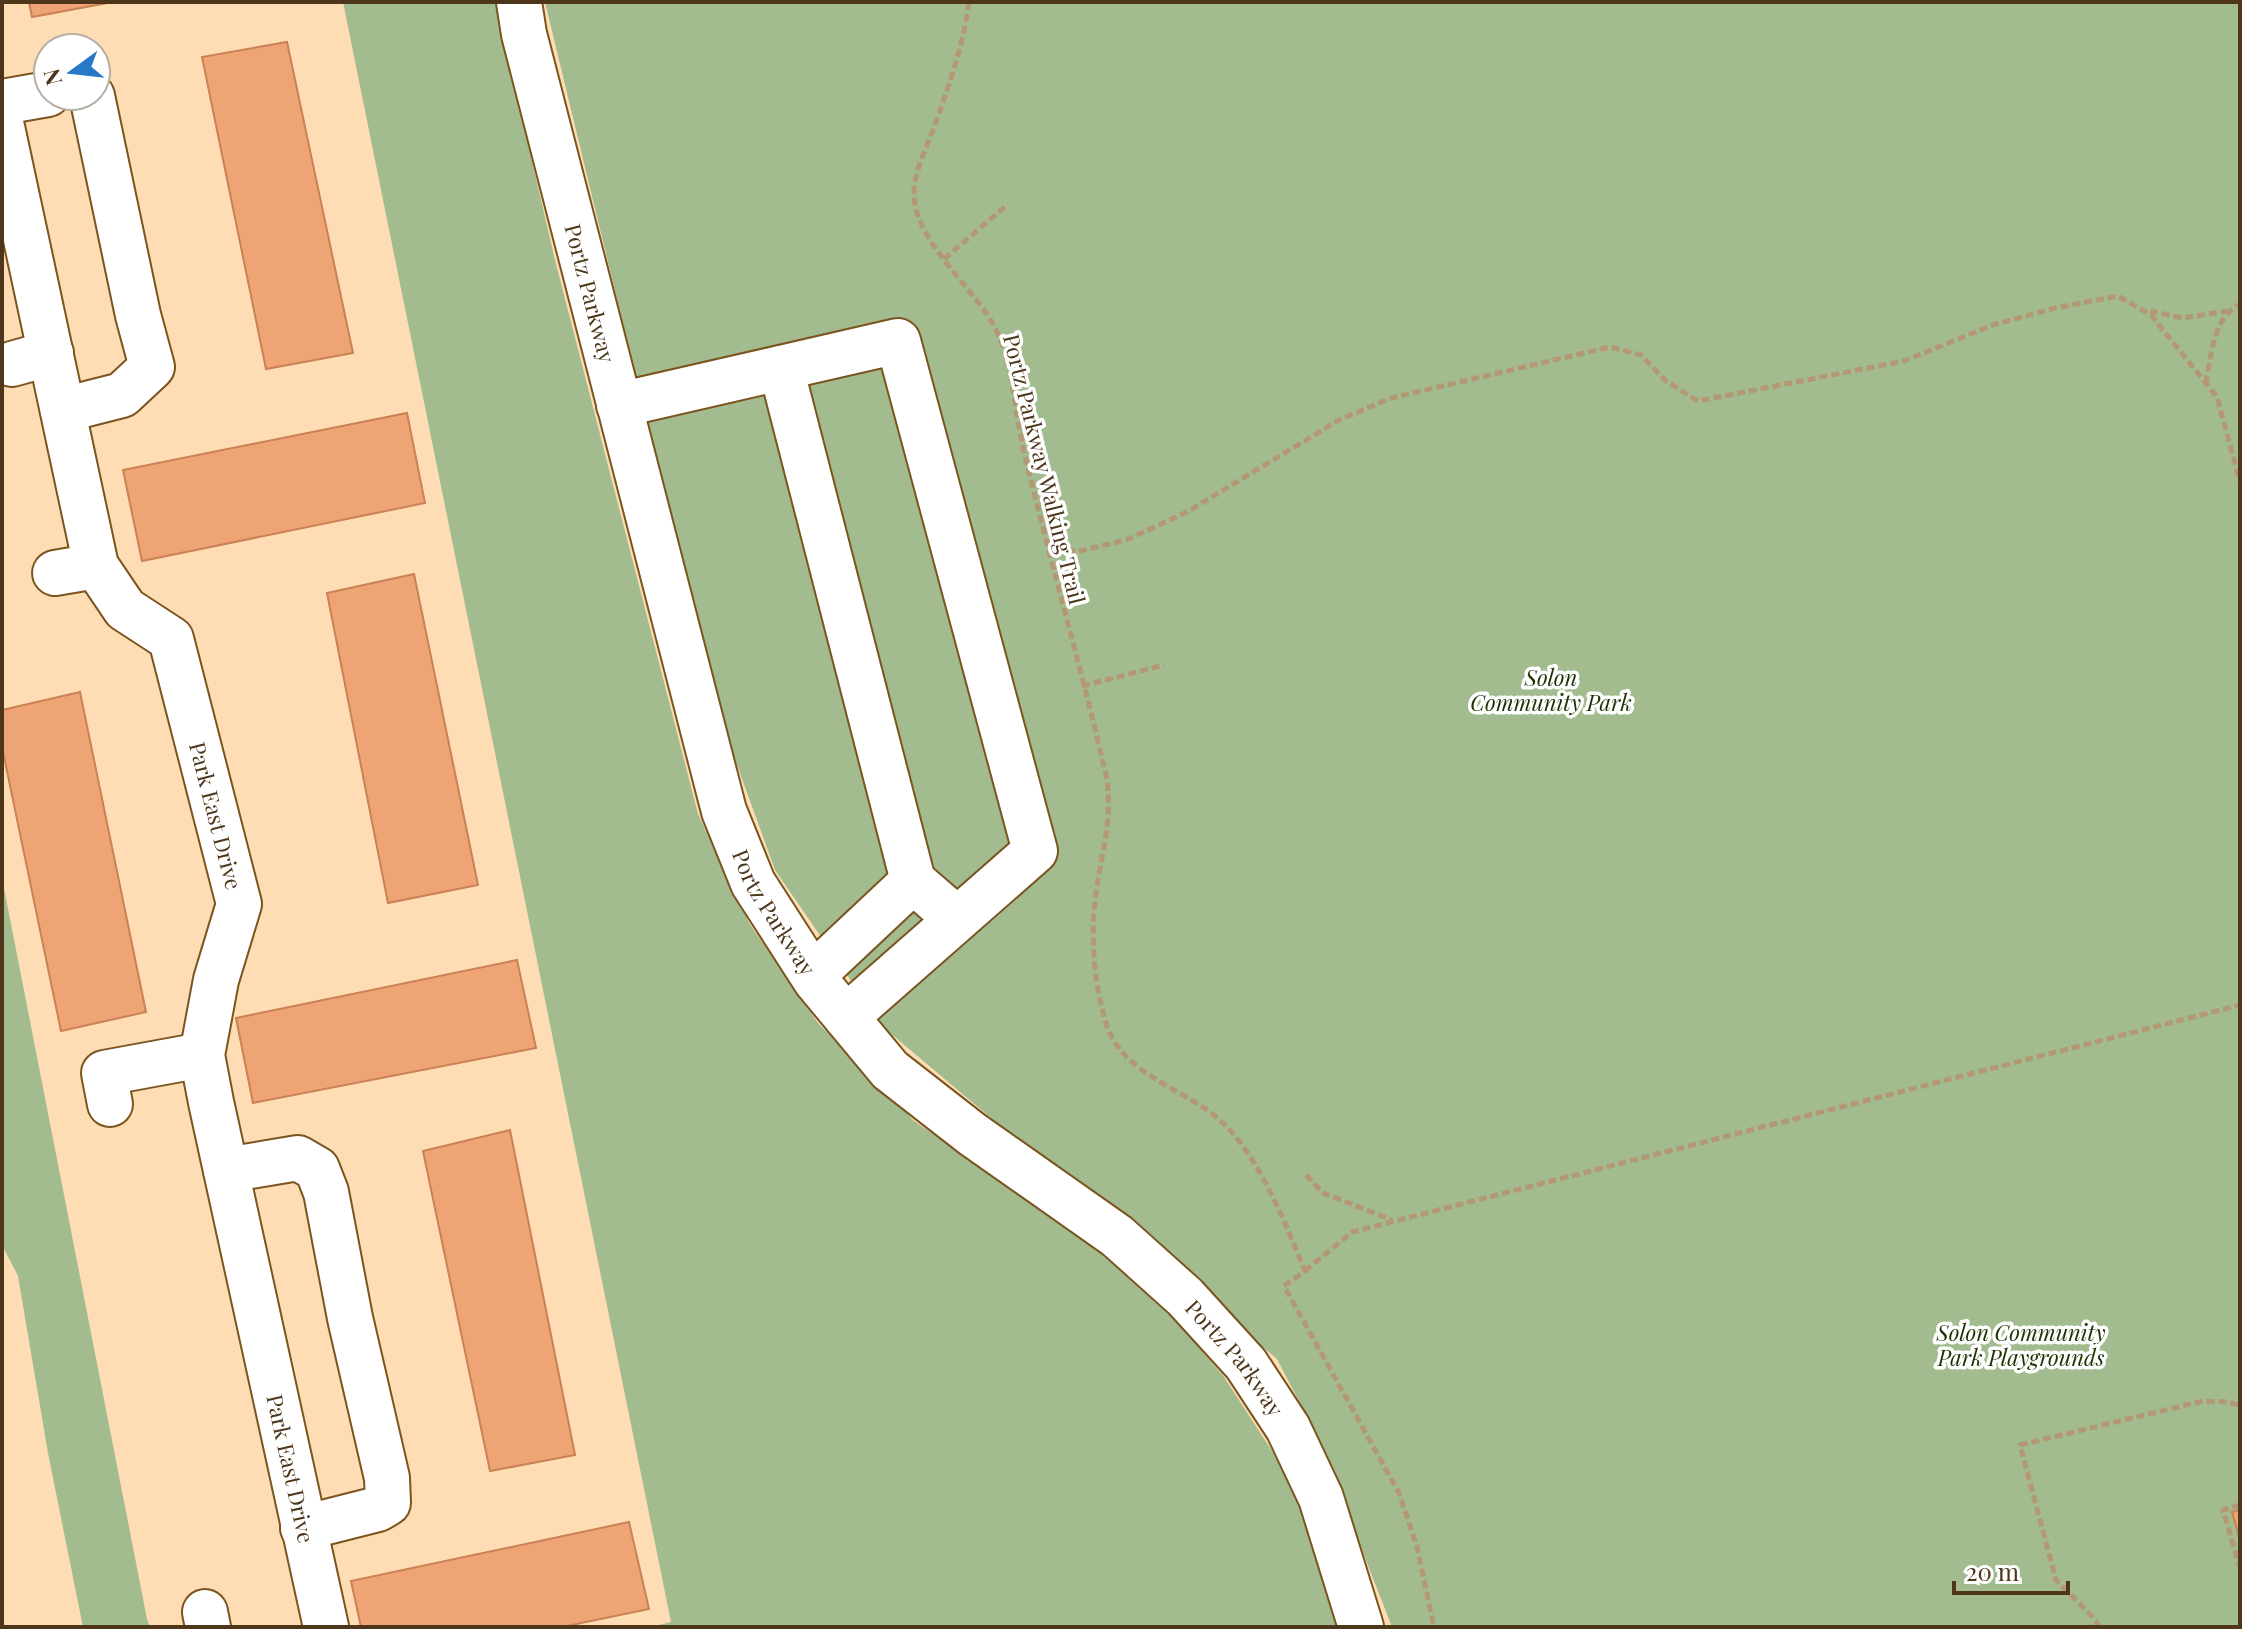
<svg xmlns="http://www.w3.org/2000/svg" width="2242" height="1629" font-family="'Playfair Display',serif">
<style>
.green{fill:#a2bb8f}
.building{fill:#efa476;stroke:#ca8155;stroke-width:2}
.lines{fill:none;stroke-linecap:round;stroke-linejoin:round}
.minor-casing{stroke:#7b541e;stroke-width:48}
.path{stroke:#b49773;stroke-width:5;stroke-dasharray:8 4;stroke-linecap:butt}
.minor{stroke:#fff;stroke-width:44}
.labels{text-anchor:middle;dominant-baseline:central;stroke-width:7;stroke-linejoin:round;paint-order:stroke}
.street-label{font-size:22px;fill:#4d3619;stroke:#fff}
.park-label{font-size:22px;font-style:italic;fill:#1c3300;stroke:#fff}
</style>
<rect width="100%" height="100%" fill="#fedcb4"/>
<path class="green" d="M343 2H495L555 260 698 814 749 923 818 1023 914 1121 1083 1235 1167 1310 1224 1377 1274 1454 1303 1511 1339 1627H651L671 1622Z
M545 2H2240V1627H1392L1319 1440 1277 1359 883 1027 775 870 715 704Z
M2 878 147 1619 150 1627H83L48 1453 18 1276 2 1245Z"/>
<path class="building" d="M29 2H113L32 17Z
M287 42 353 353 266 369 202 57Z
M407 413 425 503 142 561 123 470Z
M414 574 478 885 388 903 327 593Z
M80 692 146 1012 61 1031 2 747V710Z
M517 960 536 1048 253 1103 236 1018Z
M510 1130 575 1455 490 1471 423 1151Z
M2240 1510V1540L2232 1512Z
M629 1522 649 1609 562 1627H361L351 1581Z"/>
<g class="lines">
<defs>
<g id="minor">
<path id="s1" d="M519 2 524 34 724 811 753 883 816 981 890 1070 972 1134 1117 1236 1185 1297 1246 1364 1288 1428 1321 1498 1361 1627"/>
<path d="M2 102 48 94"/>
<path id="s2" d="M2 127 96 566 125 609 171 639 239 904 216 980 202 1055 211 1102 326 1627"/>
<path d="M12 364 51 353"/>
<path d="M781 368 913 881 957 919"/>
<path d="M619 405 898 341 1035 851 846 1017"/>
<path d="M63 410 122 395 152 367 138 315 92 96"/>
<path d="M55 573 96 566"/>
<path d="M813 975 913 881"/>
<path d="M110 1104 104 1073 202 1055"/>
<path d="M226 1170 298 1158 317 1169 326 1192 350 1318 387 1478 388 1503 378 1509 303 1528"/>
<path d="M205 1612 208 1627"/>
</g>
</defs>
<use href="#minor" class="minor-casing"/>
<path class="path" d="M969 2C963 45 950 84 935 124 928 146 914 170 914 193 913 239 974 288 994 326 1015 366 1014 414 1025 456 1051 564 1082 671 1107 779 1112 826 1102 849 1096 893 1090 935 1094 986 1107 1026 1124 1076 1187 1089 1222 1122 1260 1158 1285 1223 1305 1271L1284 1286 1399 1493 1417 1547 1434 1627
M944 259 1008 204
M2150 311 2182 318 2227 311
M2206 383C2211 355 2213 318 2240 304
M1045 541 1076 552 1126 540 1187 512 1339 420 1391 398 1610 347 1641 355 1666 381 1698 401 1904 361 1993 325 2055 308 2118 296 2151 315 2217 397 2240 482
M1082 686 1164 665
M1306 1175 1323 1193 1392 1220
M1305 1271 1352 1232 2240 1005
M2240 1505 2223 1510 2240 1568
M2100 1627 2090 1614 2056 1580 2020 1445 2203 1401 2229 1402 2240 1406"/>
<use href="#minor" class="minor"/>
</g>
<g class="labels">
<g class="street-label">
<text stroke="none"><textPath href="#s1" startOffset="300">Portz Parkway</textPath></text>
<text transform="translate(1045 469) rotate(76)">Portz Parkway Walking Trail</text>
<text stroke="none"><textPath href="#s2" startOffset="738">Park East Drive</textPath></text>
<text stroke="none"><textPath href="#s1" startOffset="948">Portz Parkway</textPath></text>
<text stroke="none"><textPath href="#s1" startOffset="1596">Portz Parkway</textPath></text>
<text stroke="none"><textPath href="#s2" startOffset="1408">Park East Drive</textPath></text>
</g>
<g class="park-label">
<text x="1551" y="677">Solon<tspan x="1551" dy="25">Community Park</tspan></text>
<text x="2021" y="1332">Solon Community<tspan x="2021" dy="25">Park Playgrounds</tspan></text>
</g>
</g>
<rect width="2242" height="1629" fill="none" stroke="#4d3619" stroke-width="8"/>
<g transform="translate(72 72) rotate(255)"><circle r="38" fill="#ffffff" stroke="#b8afa3" stroke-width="2"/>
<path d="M0-6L14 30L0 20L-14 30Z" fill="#2778c7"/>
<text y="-12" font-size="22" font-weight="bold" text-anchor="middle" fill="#4d3619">N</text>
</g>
<path d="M1954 1581v12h114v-12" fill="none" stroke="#4d3619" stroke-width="4"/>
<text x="1966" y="1581" font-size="24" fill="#4d3619" stroke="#ffffff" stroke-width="6" paint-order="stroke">20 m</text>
</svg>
